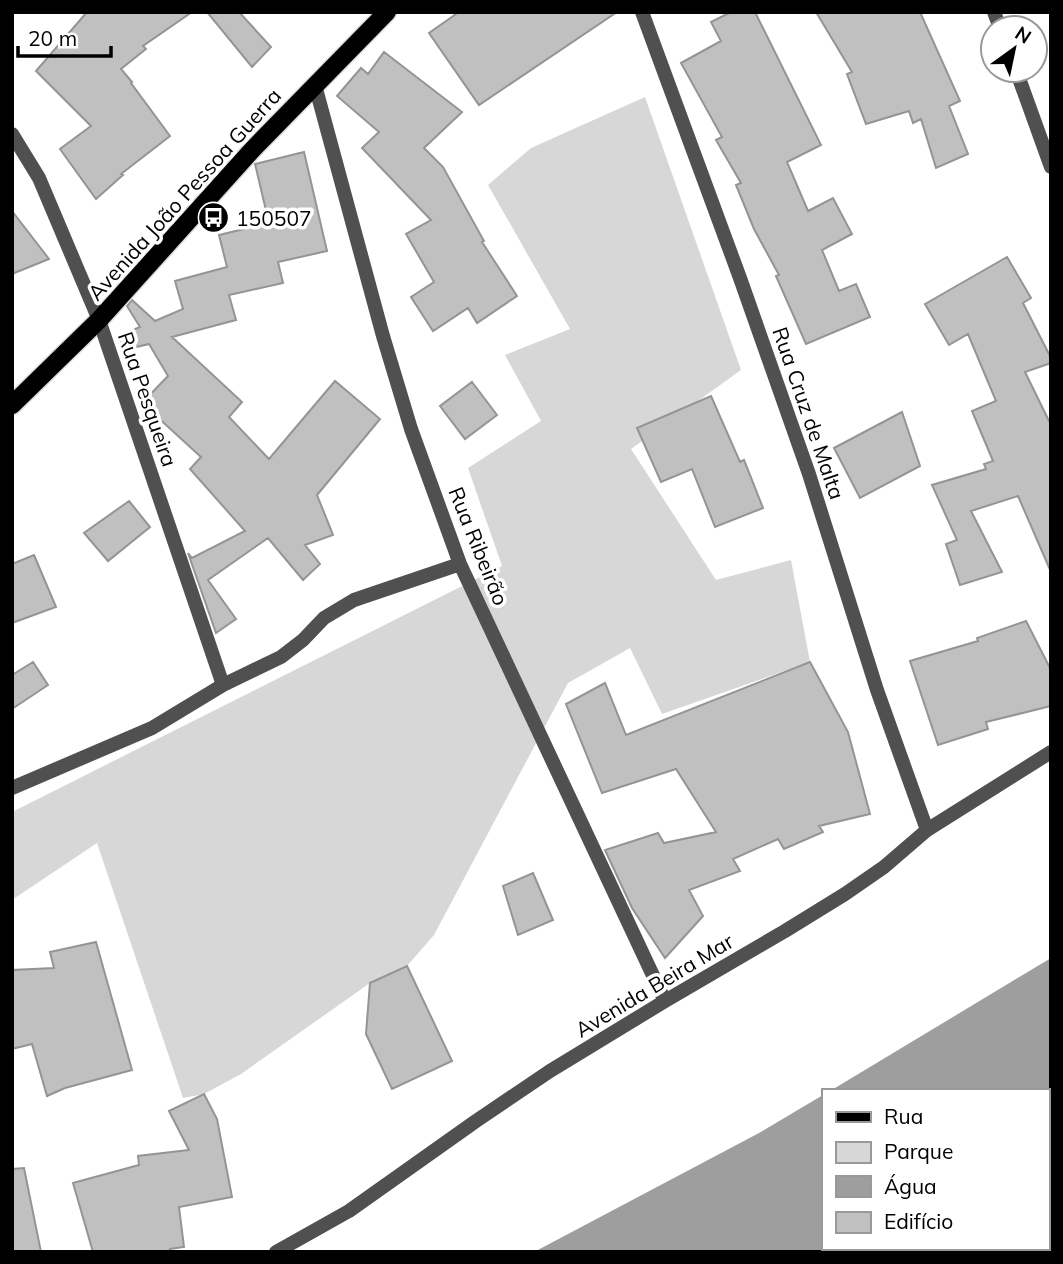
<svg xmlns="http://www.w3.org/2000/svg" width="1063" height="1264" font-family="Mulish,sans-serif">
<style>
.green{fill:#d7d7d7}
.water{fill:#9e9e9e}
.building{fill:#c0c0c0;stroke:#949494;stroke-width:2}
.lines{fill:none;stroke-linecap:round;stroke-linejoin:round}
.primary-casing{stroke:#dbdbdb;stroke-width:21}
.minor{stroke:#505050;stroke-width:14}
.primary{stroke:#000;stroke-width:18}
.labels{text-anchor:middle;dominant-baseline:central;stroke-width:7;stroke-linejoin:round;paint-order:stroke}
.street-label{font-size:21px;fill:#000;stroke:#fff}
.poi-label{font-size:21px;fill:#000;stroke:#fff;text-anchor:start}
</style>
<rect width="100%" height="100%" fill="#fff"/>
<path class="green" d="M645 97 741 370 631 449 716 580 791 560 810 662 662 714 630 648 568 683 434 935 407 966 370 983 241 1074 204 1094 183 1098 97 843 12 900V812L502 566 468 468 541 421 505 355 570 329 488 185 531 148Z"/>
<path class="water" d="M1051 958V1252H534L759 1133 823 1095V1248H1047V1091H830Z"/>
<path class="building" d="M87 12H192L143 46 146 49 121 69 132 82 131 83 170 136 121 174 123 175 96 199 60 149 91 126 36 71Z
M207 12H239L271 47 252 67Z
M459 12H617L479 105 429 33Z
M731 12H755L821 145 787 162 808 211 833 198 852 234 822 250 839 291 856 284 870 317 806 344 776 276 779 275 754 229 736 185 741 183 716 140 722 137 681 63 721 41 711 22Z
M816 12H920L960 101 949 106 968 154 936 168 921 119 913 123 909 111 866 124 847 74 852 72Z
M384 52 462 112 424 148 443 167 484 241 482 242 517 296 477 323 468 308 433 331 411 297 434 282 406 234 431 220 362 148 379 132 337 96 361 68 368 74Z
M304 152 327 251 278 262 283 283 229 295 236 320 172 337 242 402 229 417 269 459 335 381 380 419 317 495 333 535 305 545 320 564 303 580 268 538 208 580 236 619 216 633 188 553 192 558 245 531 190 469 201 457 142 403 168 376 149 344 124 350 119 336 140 327 127 306 132 300 155 321 183 309 175 281 227 267 219 235 269 223 255 164Z
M12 211 49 259 12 274Z
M1007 257 1031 298 1023 303 1051 358V363L1025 372 1051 425V572L1018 496 971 511 1002 572 960 585 946 544 957 540 932 485 986 469 984 464 993 461 972 411 996 401 968 334 949 345 925 304Z
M472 382 497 415 465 439 440 406Z
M711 396 740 462 744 460 763 508 715 527 692 469 661 482 637 428Z
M902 412 920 466 860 498 834 448Z
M129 501 150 527 108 561 84 533Z
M34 555 56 607 12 623V564Z
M1026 621 1051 670V706L986 722 988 729 938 745 910 661 978 641 977 638Z
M33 662 48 685 12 709V675Z
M810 662 848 732 870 814 819 826 823 832 784 849 778 839 733 859 740 871 689 890 703 916 665 958 632 908 605 850 658 833 664 843 716 832 676 769 602 793 566 704 605 683 626 735Z
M533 873 553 920 518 935 503 886Z
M96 942 132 1070 65 1088 47 1096 32 1044 12 1049V970L54 968 50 952Z
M407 966 452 1061 392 1089 366 1034 370 983Z
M204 1094 217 1119 232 1197 179 1207 184 1247 170 1249 169 1252H93L73 1183 139 1165 138 1156 189 1150 169 1111Z
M24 1168 41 1252H12V1169Z"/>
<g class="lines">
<defs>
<path id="primary" d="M12 405 99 320 253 149 387 12"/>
</defs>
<use href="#primary" class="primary-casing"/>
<path class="minor" d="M642 12 740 278 809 474 877 690 927 830
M994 12 1000 28
M1016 70 1051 167
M315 85 383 336 411 429 460 564 665 1001
M12 134 39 178 99 320 223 685
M12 788 152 728 223 685 281 657 303 640 324 618 354 600 460 564
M276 1252 349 1211 476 1121 550 1071 665 1001 785 931 845 894 884 867 927 830 1051 752"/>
<use href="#primary" class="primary"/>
</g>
<defs>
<symbol id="bus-disc" viewBox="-11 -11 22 22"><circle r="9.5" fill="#000" stroke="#fff"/><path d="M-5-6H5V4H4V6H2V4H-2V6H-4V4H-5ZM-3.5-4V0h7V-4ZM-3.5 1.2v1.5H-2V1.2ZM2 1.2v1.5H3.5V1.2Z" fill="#fff"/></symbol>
</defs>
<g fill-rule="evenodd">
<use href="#bus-disc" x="196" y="200" width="35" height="35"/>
</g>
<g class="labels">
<g class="street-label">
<text transform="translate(184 194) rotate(-48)">Avenida João Pessoa Guerra</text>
<text transform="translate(148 399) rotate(71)">Rua Pesqueira</text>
<text transform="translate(809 413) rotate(71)">Rua Cruz de Malta</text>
<text transform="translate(479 546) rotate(68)">Rua Ribeirão</text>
<text transform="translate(654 985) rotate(-31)">Avenida Beira Mar</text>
</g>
<g class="poi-label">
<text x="236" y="218">150507</text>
</g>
</g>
<rect width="1063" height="1264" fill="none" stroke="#000000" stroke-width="28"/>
<rect x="822" y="1089" width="228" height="161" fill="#ffffff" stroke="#999999" stroke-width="2"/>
<rect x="836" y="1112" width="35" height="10" fill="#000000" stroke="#999999" stroke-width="2"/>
<text x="884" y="1124" font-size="21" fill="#000000">Rua</text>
<rect x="836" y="1142" width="35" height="21" fill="#d7d7d7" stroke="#999999" stroke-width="2"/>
<text x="884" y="1159" font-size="21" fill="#000000">Parque</text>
<rect x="836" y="1176" width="35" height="21" fill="#9e9e9e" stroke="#999999" stroke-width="2"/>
<text x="884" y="1194" font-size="21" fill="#000000">Água</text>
<rect x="836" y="1212" width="35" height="21" fill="#c0c0c0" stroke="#999999" stroke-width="2"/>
<text x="884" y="1229" font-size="21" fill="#000000">Edifício</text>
<g transform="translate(1014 49) rotate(33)"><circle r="33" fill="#ffffff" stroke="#999999" stroke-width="2"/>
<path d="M0-5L12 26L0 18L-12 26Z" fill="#000000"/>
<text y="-10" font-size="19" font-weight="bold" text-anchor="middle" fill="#000000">N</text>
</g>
<path d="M18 46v10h93v-10" fill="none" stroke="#000000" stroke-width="3.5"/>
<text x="28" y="46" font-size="21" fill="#000000" stroke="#ffffff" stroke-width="5" paint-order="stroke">20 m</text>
</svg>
